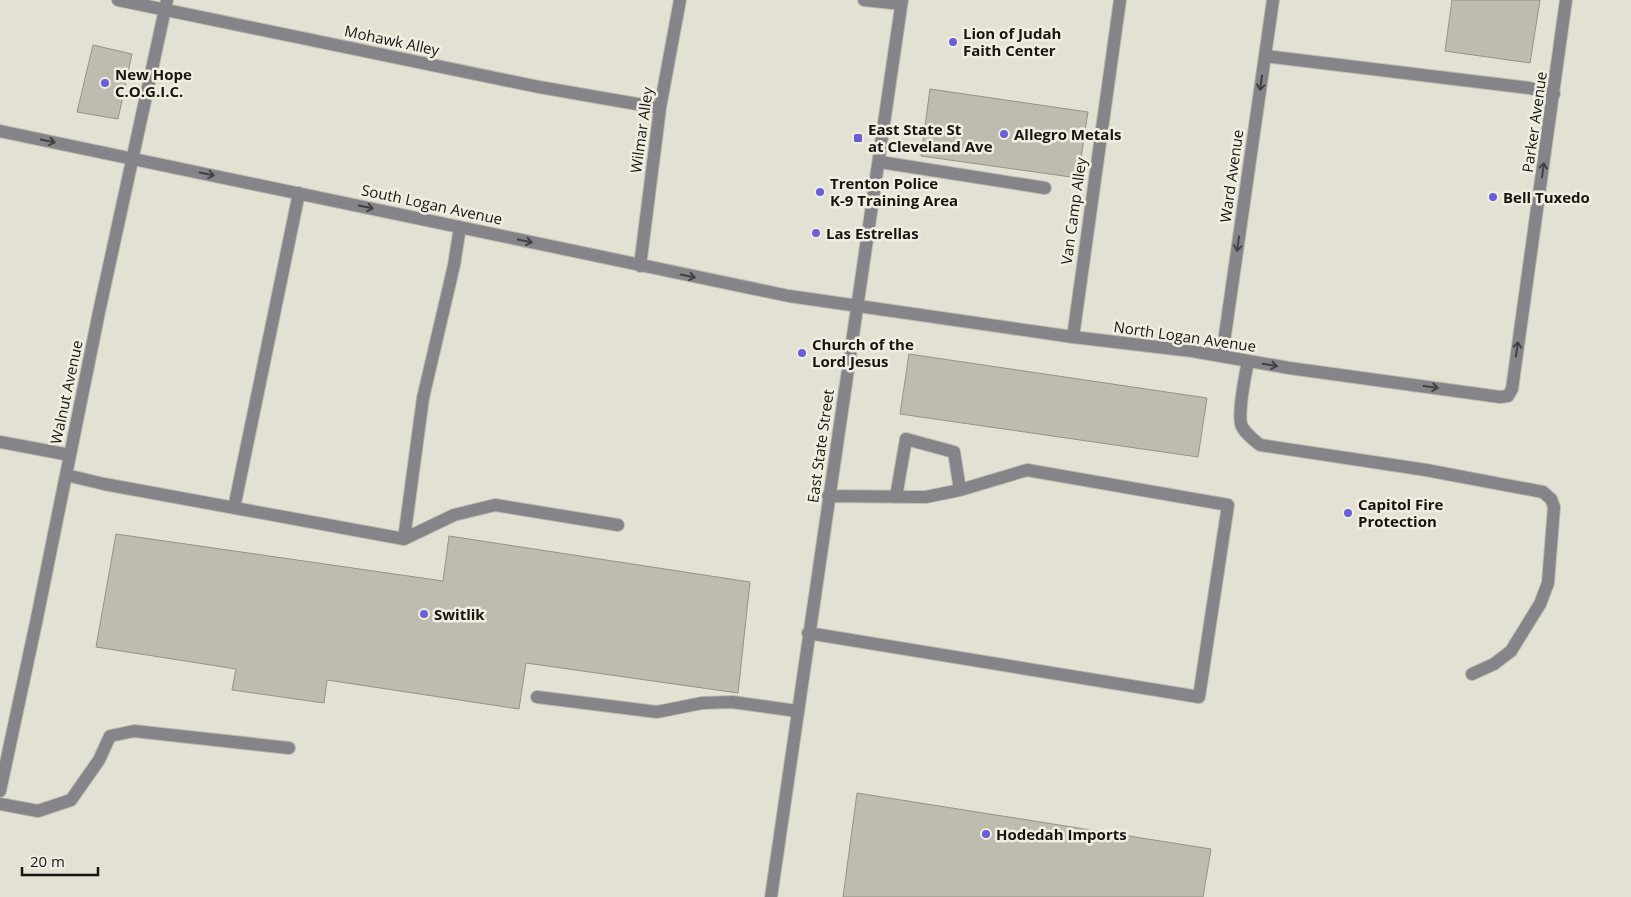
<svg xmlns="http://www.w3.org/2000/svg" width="1631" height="897" font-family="'Open Sans',sans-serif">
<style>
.building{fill:#bebbaf;stroke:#959387}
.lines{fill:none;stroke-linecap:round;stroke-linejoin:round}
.minor-casing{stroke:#bebcb1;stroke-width:14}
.minor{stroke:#848489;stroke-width:12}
.oneway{stroke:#424141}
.poi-dot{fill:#685ed8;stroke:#f1eee1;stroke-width:2}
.labels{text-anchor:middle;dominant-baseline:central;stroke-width:5;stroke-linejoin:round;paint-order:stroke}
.poi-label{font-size:15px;font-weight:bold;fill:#161511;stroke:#f1eee1;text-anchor:start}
.street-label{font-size:15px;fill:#161511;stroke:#f1eee1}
</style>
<rect width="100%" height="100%" fill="#e3e1d4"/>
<path class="building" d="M1452 0H1540L1530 63 1445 51Z
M93 45 132 54 118 119 77 112Z
M930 89 1088 112 1078 178 921 156Z
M909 354 1207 398 1198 457 900 414Z
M116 534 443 581 449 536 750 582 738 693 526 663 519 709 327 680 324 703 232 690 236 669 96 647Z
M857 793 1211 849 1203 897H843Z"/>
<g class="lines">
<defs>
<path id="minor" d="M118 0 539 87 660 108
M864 0 901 4
M1265 56 1529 88 1554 94
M0 131 789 296 1073 337 1192 351 1289 368 1500 397 1508 396 1512 389 1566 0
M880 162 1045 188
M640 266 660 108 680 0
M1073 337 1120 0
M1222 356 1273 0
M1248 361C1245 377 1238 409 1241 424 1244 433 1254 440 1260 445L1426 470 1543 492 1551 499 1554 507 1548 583 1540 604 1511 651 1494 664 1472 674
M0 442 70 455
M66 475 104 484 404 539 423 398 454 265 460 227
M896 497 906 439 954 452 960 490
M234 508 299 193
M404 539 454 515 495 505 618 525
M808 633 1199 697 1228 505 1027 470 960 490 926 497 828 496
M537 697 657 712 702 703 732 702 797 711
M0 791 37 618 99 312 167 0
M0 804 38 811 71 800 99 760 110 736 134 731 289 748
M771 897C812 598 861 299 902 0"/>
</defs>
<use href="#minor" class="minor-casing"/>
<use href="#minor" class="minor"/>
</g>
<defs><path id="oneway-shaft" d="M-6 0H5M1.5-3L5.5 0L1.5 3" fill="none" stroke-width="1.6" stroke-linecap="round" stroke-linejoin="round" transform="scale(1.25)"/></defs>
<g class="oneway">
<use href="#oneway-shaft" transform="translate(1261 83) rotate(98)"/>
<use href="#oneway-shaft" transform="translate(48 141) rotate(12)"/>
<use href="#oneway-shaft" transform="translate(1543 170) rotate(-82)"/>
<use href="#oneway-shaft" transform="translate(207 174) rotate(11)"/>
<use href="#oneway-shaft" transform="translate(366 207) rotate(12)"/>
<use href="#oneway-shaft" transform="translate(525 241) rotate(12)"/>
<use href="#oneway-shaft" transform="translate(1238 244) rotate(98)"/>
<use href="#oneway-shaft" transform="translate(688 276) rotate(12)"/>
<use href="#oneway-shaft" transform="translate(1517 349) rotate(-82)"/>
<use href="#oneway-shaft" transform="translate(1270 365) rotate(10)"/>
<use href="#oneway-shaft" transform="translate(1431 387) rotate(8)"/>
</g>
<g class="poi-dot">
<circle cx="953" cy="42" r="5"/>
<circle cx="105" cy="83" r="5"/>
<circle cx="1004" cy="134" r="5"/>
<rect x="853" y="133" width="10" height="10" rx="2.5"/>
<circle cx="820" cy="192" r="5"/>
<circle cx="1493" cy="197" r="5"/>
<circle cx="816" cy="233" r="5"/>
<circle cx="802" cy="353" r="5"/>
<circle cx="1348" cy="513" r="5"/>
<circle cx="424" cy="614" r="5"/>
<circle cx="986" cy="834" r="5"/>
</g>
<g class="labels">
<g class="poi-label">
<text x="963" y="33">Lion of Judah<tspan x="963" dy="17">Faith Center</tspan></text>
<text x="115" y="74">New Hope<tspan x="115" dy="17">C.O.G.I.C.</tspan></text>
<text x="868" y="129">East State St<tspan x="868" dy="17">at Cleveland Ave</tspan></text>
<text x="1014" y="134">Allegro Metals</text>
<text x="830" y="183">Trenton Police<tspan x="830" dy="17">K-9 Training Area</tspan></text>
<text x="1503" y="197">Bell Tuxedo</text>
<text x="826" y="233">Las Estrellas</text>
<text x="812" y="344">Church of the<tspan x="812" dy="17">Lord Jesus</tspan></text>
<text x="1358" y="504">Capitol Fire<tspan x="1358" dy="17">Protection</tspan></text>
<text x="434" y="614">Switlik</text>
<text x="996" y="834">Hodedah Imports</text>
</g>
<g class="street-label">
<text transform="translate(392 40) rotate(12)">Mohawk Alley</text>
<text transform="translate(1534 122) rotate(-82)">Parker Avenue</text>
<text transform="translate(641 130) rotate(-82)">Wilmar Alley</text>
<text transform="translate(1231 176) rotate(-82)">Ward Avenue</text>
<text transform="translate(432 204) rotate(12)">South Logan Avenue</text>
<text transform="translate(1073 211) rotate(-82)">Van Camp Alley</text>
<text transform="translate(1185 336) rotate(8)">North Logan Avenue</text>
<text transform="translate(66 392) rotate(-78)">Walnut Avenue</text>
<text transform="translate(820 446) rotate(-82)">East State Street</text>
</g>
</g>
<path d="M22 867v8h76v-8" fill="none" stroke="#161511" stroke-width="2.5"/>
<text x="30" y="867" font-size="15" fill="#161511" stroke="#f1eee1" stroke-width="4" paint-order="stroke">20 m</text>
</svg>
